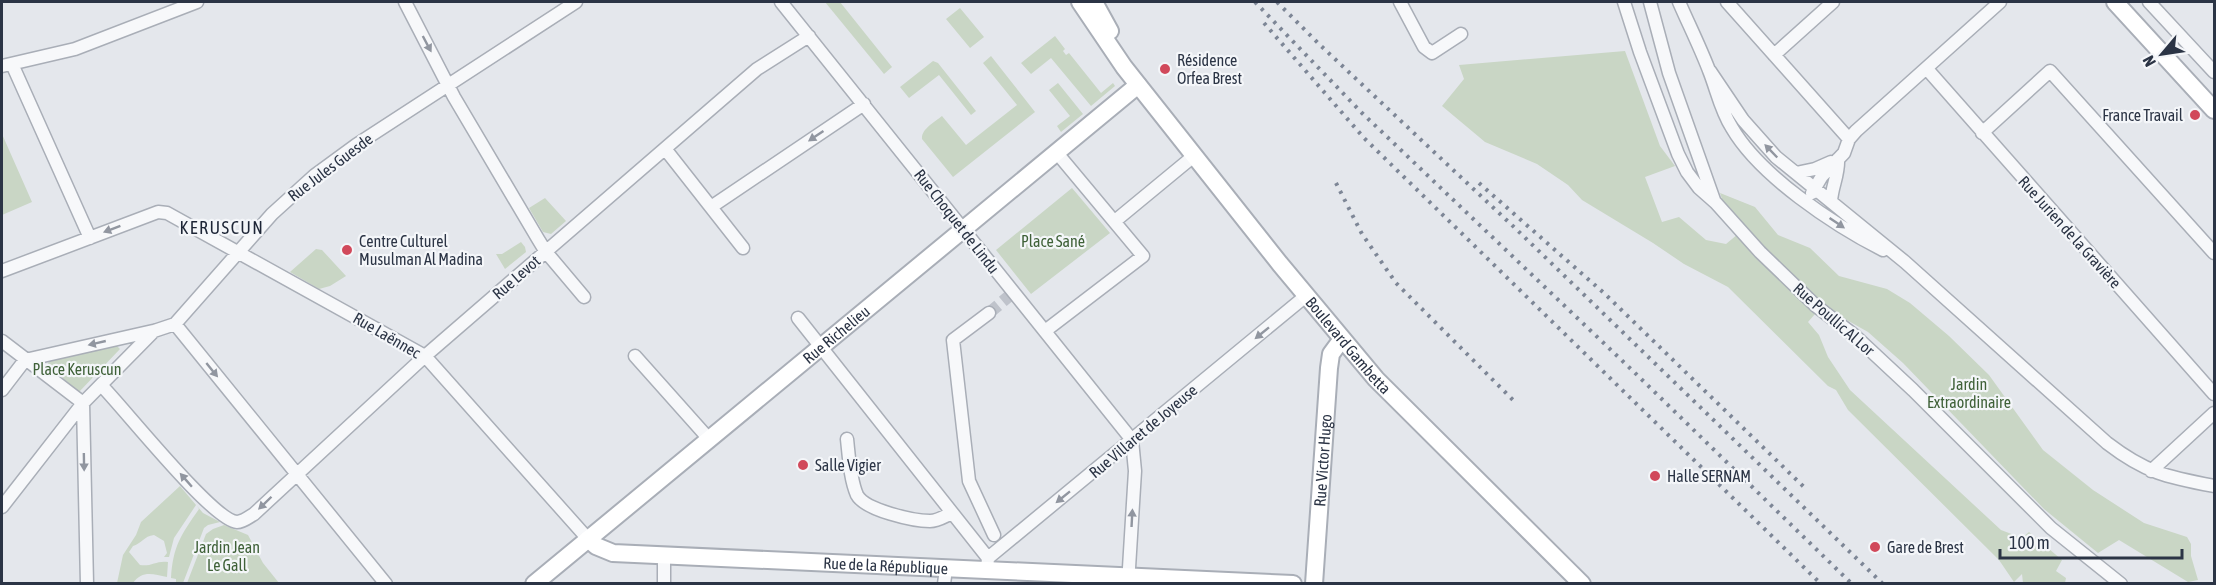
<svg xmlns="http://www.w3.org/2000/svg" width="2216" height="585" font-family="'Asap Condensed',sans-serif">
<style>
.green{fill:#c9d6c5}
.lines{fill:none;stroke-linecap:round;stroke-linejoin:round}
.street-tunnel{stroke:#bfc3cb;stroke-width:12;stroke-dasharray:12 6;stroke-linecap:butt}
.street-casing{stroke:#a9aeb7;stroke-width:15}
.secondary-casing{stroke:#a9aeb7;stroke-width:20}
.street{stroke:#f7f8fa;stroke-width:12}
.secondary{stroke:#fff;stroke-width:16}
.rail{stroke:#7d8696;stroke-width:4;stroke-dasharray:3 6;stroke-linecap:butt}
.oneway{fill:#9196a0}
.poi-dot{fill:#d1495b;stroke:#f4f6f9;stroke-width:2}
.labels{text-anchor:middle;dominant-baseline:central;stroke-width:4.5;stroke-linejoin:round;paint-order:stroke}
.poi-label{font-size:16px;fill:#2b3445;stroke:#f4f6f9;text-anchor:start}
.street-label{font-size:16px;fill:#2b3445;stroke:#f4f6f9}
.park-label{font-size:16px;fill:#3f6138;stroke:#f4f6f9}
.neighbourhood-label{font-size:18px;letter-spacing:1.5px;fill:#1d2536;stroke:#f4f6f9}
</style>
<rect width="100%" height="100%" fill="#e4e7ec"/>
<path class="green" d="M825 2H840L892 67 884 74Z
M960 8 984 37 970 48 946 19Z
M1055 36 1065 49 1063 51 1066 55 1069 53 1101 93 1113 83 1115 86 1091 106 1051 58 1031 74 1021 63Z
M1625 51 1660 146 1675 166 1645 177 1662 222 1679 217 1706 240 1726 244 1744 229 1725 208 1720 193 1755 207 1778 235 1810 248 1839 276 1887 289 1910 303 1949 336 1989 375 2043 450 2093 490 2144 523 2187 537 2191 544V556L2198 580 2188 582 2119 540 2098 553 2044 509 1903 363 1868 332 1822 306 1808 322 1819 335 1828 357 1850 390 2001 530 2022 538 2029 532 2062 560 2056 571 2066 578 2065 583H2023L2022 574 2014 582 1999 560 1848 410 1836 390 1828 386 1728 287 1684 264 1653 243 1582 200 1568 185 1537 164 1485 142 1442 106 1464 79 1459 65Z
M991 56 1035 112 953 177 922 139C921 129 935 122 942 116L966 145 1017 105 983 63Z
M933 61 938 63 976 111 971 115 939 75 909 98 900 87Z
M1058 83 1083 114 1061 132 1057 126 1070 116 1049 90Z
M2 134 32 202 2 215Z
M1072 188 1110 233 1031 294 996 250Z
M545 198 566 221 551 234 543 232 529 208Z
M521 242 525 247 526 252 505 269 496 254H502Z
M316 249 322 250 346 276 330 286 319 289 290 272Z
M115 344 120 349 79 392 47 365 51 358Z
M180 486 196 505 174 538 169 557H164L167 553 164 541 154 535C144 536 141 544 133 546L129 552 140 565C151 567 157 560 168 562L167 577C153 574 142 570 133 583H117L123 555 136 535 141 522Z
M197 506 203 513 220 522 208 525 204 528 183 583H176V579L171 578C173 546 181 535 199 509Z
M224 525 248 535 263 563 279 583H187L206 534 213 529Z"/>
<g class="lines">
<path class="street-tunnel" d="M989 313 1014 292"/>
<defs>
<path id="street" d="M405 2 454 97 538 239 546 252 584 297
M781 2 1132 440 1135 471 1128 584
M1400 2 1424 47 1432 53 1461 34
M1624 2 1640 52 1678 154 1687 172 1699 188 1716 203 1760 252 1816 306 1854 335 1913 390 2051 528 2121 584
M1650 2 1669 73 1714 200
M1679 2C1689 25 1701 49 1710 73 1717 91 1721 111 1732 128 1760 176 1834 225 1883 250
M1727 2 1849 139
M2149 2 2214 72
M1774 55 1833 2
M12 64 90 238
M2 66 75 49 197 2
M1927 69 2214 394
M1710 71 1743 120 1776 157 1905 262 2107 443C2146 473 2167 477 2214 486
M1982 133 2050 71 2214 253
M666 150 743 248
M1796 173 1815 169 1831 162
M1812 193 1822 176 1844 153 1849 139 1856 131 2000 2
M1831 201C1832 186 1839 174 1838 159
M711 207 864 104
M1115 221 1195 155
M2 271 158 212 167 213 425 356 588 539
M989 313 953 340 969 481 994 535
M798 318 988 558
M175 324 386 584
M1045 331 1143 256 1057 153
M2 341 83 403
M635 356 709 439
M101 385C123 407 213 521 237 522 243 522 249 517 254 514L425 356 757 69 809 36
M2 390 25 360 153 331
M83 403 87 584
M847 439C849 457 850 479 857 495 865 510 913 521 930 521 938 521 945 516 952 513
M2151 471 2214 413
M2 507 83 403 154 331 175 324 272 214 315 175 356 145 576 2
M987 570 988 558 1307 295
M664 584V555
M944 584 946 569"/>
<g id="secondary">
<path id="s1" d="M1080 2 1124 67 1280 264 1376 379 1582 584"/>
<path d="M1094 2 1110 31"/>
<path d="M2115 2 2214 110"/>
<path id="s2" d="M588 539 596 546 613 553 1293 584"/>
<path id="s3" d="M534 584 1138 85"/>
<path id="s4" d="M1314 584 1329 368 1331 354 1342 339"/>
</g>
</defs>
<use href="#street" class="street-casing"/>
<use href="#secondary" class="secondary-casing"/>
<use href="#street" class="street"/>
<use href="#secondary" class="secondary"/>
<path class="rail" d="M1255 2 1362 113 1633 371 1852 584
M1277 2 1320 45 1515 228 1883 584
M1264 23 1364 138 1821 584
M1336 183 1362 234 1396 283 1515 402
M1479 183 1605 294 1805 488"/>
</g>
<defs><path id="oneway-solid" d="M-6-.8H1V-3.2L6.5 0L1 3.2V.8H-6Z" transform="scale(1.5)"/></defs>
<g class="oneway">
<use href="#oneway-solid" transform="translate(427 44) rotate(62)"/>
<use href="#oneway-solid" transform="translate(816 136) rotate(146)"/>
<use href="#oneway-solid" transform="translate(1771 151) rotate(-134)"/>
<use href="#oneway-solid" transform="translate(1837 223) rotate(34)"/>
<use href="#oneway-solid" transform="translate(112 229) rotate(159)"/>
<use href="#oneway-solid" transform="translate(1262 333) rotate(141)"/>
<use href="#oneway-solid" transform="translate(97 343) rotate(167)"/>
<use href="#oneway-solid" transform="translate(212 370) rotate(51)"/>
<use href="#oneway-solid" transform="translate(84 462) rotate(89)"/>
<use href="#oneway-solid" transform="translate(186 480) rotate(-131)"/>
<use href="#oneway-solid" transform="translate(1063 497) rotate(141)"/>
<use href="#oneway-solid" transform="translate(265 503) rotate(136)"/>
<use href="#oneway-solid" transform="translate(1132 518) rotate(-87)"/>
</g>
<g class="poi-dot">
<circle cx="1165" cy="69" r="6"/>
<circle cx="2195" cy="115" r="6"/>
<circle cx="347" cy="250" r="6"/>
<circle cx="803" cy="465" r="6"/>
<circle cx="1655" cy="476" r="6"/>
<circle cx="1875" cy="547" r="6"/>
</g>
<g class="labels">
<g class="poi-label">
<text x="1177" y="60">Résidence<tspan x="1177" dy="18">Orfea Brest</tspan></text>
<text x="2183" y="115" text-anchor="end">France Travail</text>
<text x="359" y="241">Centre Culturel<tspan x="359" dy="18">Musulman Al Madina</tspan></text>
<text x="815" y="465">Salle Vigier</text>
<text x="1667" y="476">Halle SERNAM</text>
<text x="1887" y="547">Gare de Brest</text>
</g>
<g class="street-label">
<text transform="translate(330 167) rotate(-37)">Rue Jules Guesde</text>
<text transform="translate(957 221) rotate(52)">Rue Choquet de Lindu</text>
<text transform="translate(2070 232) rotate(48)">Rue Jurien de la Gravière</text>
<text transform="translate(516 277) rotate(-41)">Rue Levot</text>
<text transform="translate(1834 319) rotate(41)">Rue Poullic Al Lor</text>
<text transform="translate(387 335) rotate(30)">Rue Laënnec</text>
<text stroke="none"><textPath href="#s3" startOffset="392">Rue Richelieu</textPath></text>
<text stroke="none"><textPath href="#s1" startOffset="436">Boulevard Gambetta</textPath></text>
<text transform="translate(1143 431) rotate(-40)">Rue Villaret de Joyeuse</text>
<text stroke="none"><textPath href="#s4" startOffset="124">Rue Victor Hugo</textPath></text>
<text stroke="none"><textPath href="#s2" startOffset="302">Rue de la République</textPath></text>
</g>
<g class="park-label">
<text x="1053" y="241">Place Sané</text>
<text x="77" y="369">Place Keruscun</text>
<text x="1969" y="384">Jardin<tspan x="1969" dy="18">Extraordinaire</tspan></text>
<text x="227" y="547">Jardin Jean<tspan x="227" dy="18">Le Gall</tspan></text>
</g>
<g class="neighbourhood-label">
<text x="222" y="227">KERUSCUN</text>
</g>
</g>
<rect width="2216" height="585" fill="none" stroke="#2b3445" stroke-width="6"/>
<g transform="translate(2162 54) rotate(241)" stroke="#f4f6f9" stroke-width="4.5" paint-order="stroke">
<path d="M0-4.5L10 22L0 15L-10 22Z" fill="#2b3445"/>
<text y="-9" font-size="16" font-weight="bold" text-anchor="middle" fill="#2b3445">N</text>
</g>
<path d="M2000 549v9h182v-9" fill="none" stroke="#2b3445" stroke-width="3"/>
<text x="2009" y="549" font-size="18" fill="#2b3445" stroke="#f4f6f9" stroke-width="4.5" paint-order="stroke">100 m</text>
</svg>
